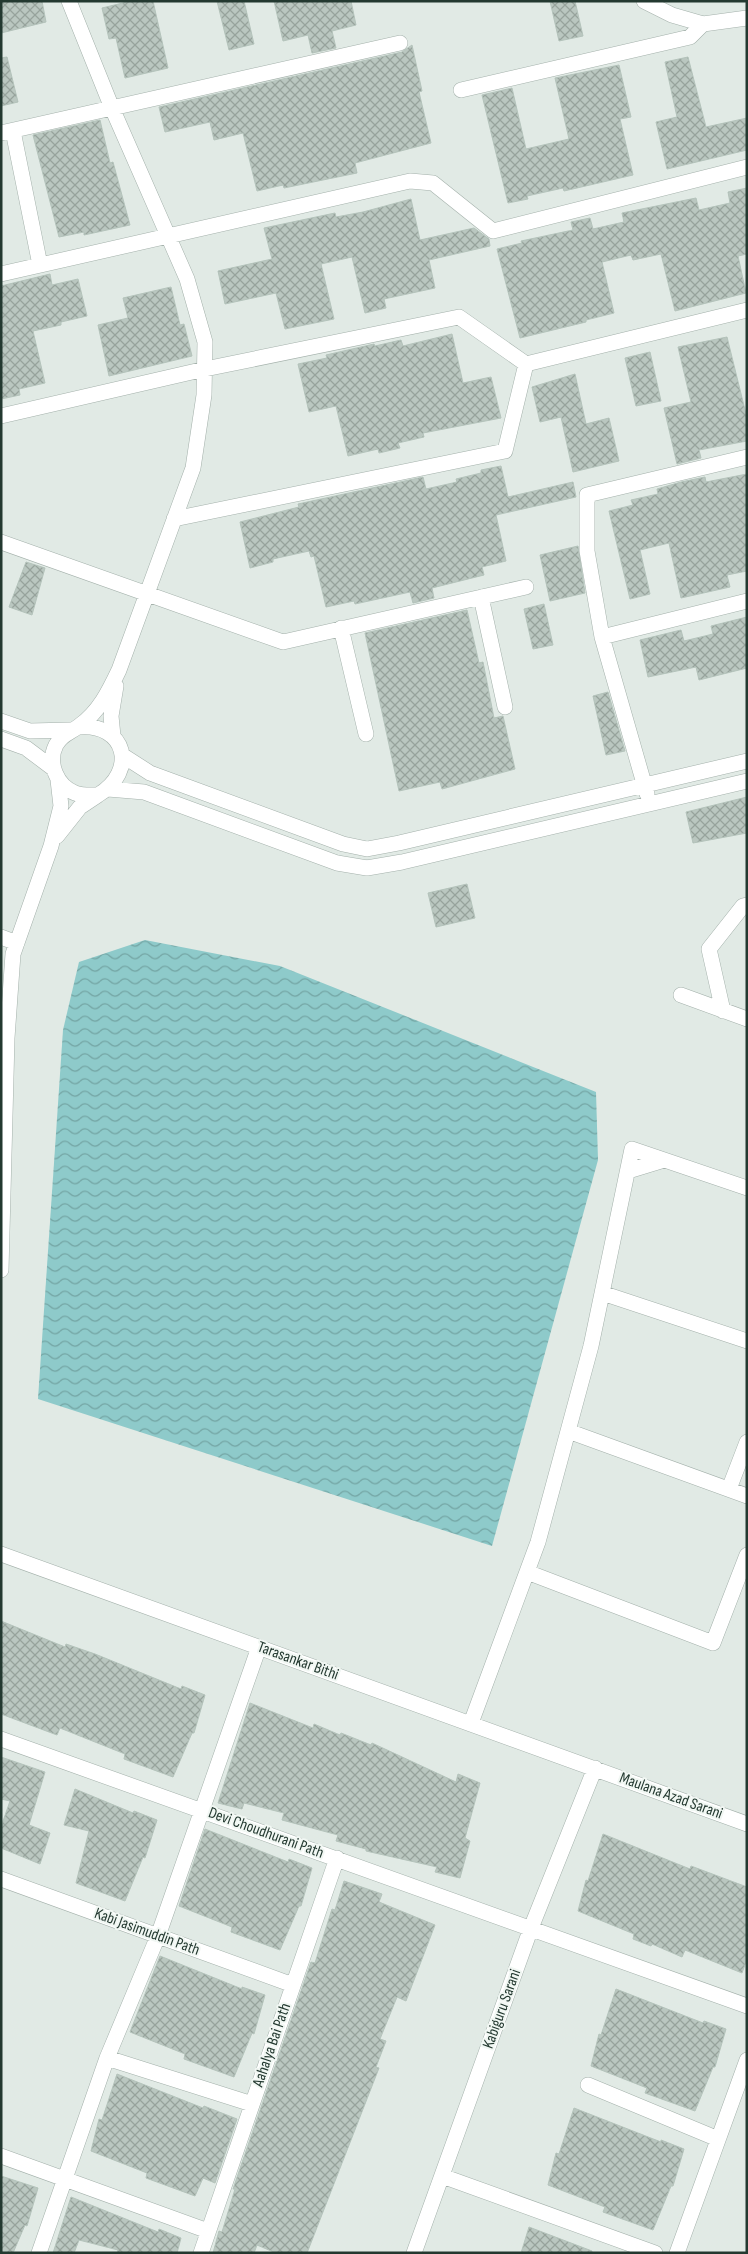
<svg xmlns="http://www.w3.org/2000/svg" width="748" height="2254" font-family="'Sofia Sans Condensed',sans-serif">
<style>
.water{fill:url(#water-waves)}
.building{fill:url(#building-cross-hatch);stroke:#b4c3bb}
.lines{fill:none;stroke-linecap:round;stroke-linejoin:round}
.minor-casing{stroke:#a4b1ab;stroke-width:16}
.minor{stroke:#fff;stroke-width:15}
.labels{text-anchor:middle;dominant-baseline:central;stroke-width:4;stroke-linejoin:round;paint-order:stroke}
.street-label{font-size:16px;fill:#233930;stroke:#f1f7f3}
</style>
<defs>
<pattern id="water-waves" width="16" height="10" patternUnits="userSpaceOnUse" patternTransform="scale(1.25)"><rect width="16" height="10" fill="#8ecaca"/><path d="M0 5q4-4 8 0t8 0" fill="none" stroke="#74a5a4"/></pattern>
<pattern id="building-cross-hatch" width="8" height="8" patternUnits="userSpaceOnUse" patternTransform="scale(1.25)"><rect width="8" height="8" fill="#bac7c0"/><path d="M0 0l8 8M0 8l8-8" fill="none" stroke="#97a39c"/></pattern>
</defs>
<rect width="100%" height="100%" fill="#e1eae5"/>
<path class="water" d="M145 940 280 966 596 1092 598 1160 492 1546 38 1399 63 1030 79 962Z"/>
<path class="building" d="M1 1H42L46 22 1 33Z
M131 1H153L168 68 125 78 116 38 109 39 102 8Z
M217 1H244L254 44 229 50Z
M274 1H351L356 25 332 31 336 48 312 53 308 35 283 41Z
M550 1H575L583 36 559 41Z
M412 45 422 91 419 92 431 143 355 163 357 173 284 188 283 185 257 191 243 133 214 140 210 122 165 132 159 107 402 52Z
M7 57 18 102 1 106V58Z
M688 57 706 127 747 118V150L667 169 656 122 677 117 665 62Z
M619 65 631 117 620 119 633 175 564 191 563 188 527 196 528 199 508 203 482 95 512 88 526 149 569 139 555 78Z
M100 120 110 163 113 162 130 225 84 235V232L59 237 33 135Z
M747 188V254L738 256 746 293 675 311 661 254 633 260 631 255 602 262 614 313 586 320V322L520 338 497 249 522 243 521 241 573 230 571 222 590 218 593 229 624 222 622 213 696 198 699 210 730 203 728 192Z
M411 199 420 240 474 228 489 239 490 246 429 260 435 288 384 299 386 308 365 313 352 257 321 264 334 319 285 329 276 293 225 304 218 271 272 259 264 228 335 213 336 217 363 212Z
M50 274 52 285 78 279 87 316 61 322V325L33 331 45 383 19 389 20 395 1 399V286Z
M171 287 180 325 184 324 192 356 109 376 98 325 128 318 123 298Z
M452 334 463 383 491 377 501 418 423 433 424 437 398 443 400 448 379 453 378 449 348 456 336 406 309 412 298 364 327 358 326 355 374 344 375 346 401 340 403 346Z
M727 337 747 418V441L699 450 701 458 677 464 664 408 691 402 678 347Z
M650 352 661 401 636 406 625 358Z
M575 374 586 424 609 418 619 461 573 472 561 417 540 422 532 387Z
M501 466 508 497 573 482 576 497 496 515 506 561 482 567 484 575 432 588 434 598 413 603 410 592 355 604 354 601 326 607 314 556 311 557 309 551 273 559V562L250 568 240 522 299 507 298 504 423 477 426 489 457 482 456 479 481 473V470Z
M747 474V571L727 575 730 587 681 598 669 543 640 550 650 594 630 599 609 511 633 505 631 500 658 494 657 489 681 482 705 477 706 482Z
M578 546 585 593 550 601 540 555Z
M26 562 45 568 32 615 9 607Z
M544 604 553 645 533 649 524 609Z
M467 610 479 663 483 662 494 718 503 716 515 769 442 789 440 782 399 791 365 633Z
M747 617V668L699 680 696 667 648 677 640 640 681 630 684 641 713 634 711 626Z
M608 692 625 751 606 755 593 696Z
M747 797V833L693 843 686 812Z
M467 884 475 918 436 927 428 893Z
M1 1621 65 1647 66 1644 95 1654 181 1689 182 1686 205 1695 194 1733H192L173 1777 124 1759 125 1754 60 1728 57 1735 1 1714Z
M250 1703 313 1728 314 1724 340 1735 341 1733 371 1745 372 1743 456 1782 458 1774 480 1783 465 1838 470 1841 460 1878 435 1872 437 1867 366 1851V1849L336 1841 338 1835 282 1820 284 1813 244 1803 242 1809 218 1803Z
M1 1757 45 1772 29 1825 50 1833 40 1864 1 1848V1827L10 1801 1 1799Z
M75 1789 133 1813 134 1811 157 1820 145 1858 143 1857 125 1901 76 1883 89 1831 64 1825Z
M205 1829 288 1862 289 1859 312 1868 301 1906H299L280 1950 231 1932 232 1927 179 1906Z
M603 1834 690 1869 691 1866 747 1887V1959L742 1973 685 1950 682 1957 652 1944 651 1946 633 1939 634 1934 578 1911 586 1880 588 1881Z
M344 1881 382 1894 379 1902 435 1925 406 2001 397 1997 380 2039 386 2041 376 2067 379 2068 307 2253H276L257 2245 254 2253H213L219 2231 222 2232 235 2189H233L311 1962 315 1963 332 1909 335 1910Z
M160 1956 242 1989V1987L265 1995 254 2034 252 2033 234 2077 184 2059 185 2054 130 2032Z
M616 1989 703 2023 704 2021 726 2029 715 2067H713L695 2111 645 2093 647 2088 591 2066 599 2034 601 2035Z
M117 2074 203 2108 204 2106 237 2119 215 2183 203 2178 195 2196 146 2178 147 2173 91 2151 99 2119 102 2120Z
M574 2108 661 2142V2140L684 2149 673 2186H671L653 2230 603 2212 605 2207 548 2185 556 2153 559 2154Z
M1 2176 38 2188 27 2226 25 2225 13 2253H1Z
M71 2197 158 2232 159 2229 181 2238 177 2253H117L118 2250 79 2240 74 2253H53Z
M529 2227 592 2251V2253H521Z"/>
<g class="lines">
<defs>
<path id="minor" d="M69 1 112 108 187 279 205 342 204 395 193 468 119 670C109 691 99 712 79 726 70 733 62 734 56 745 47 763 57 786 75 793 83 796 91 795 98 795 138 771 126 723 79 727
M644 1 672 15 703 24 747 18
M461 90 690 37 703 24
M13 131 40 265
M1 133 400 43
M1 274 410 181 433 183 493 231 747 167
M526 364 747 310
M1 416 205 369 459 317 526 364 505 451 174 519
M1 542 283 642 526 587
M481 597 505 707
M341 628 366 734
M602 637 747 601
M1 721 30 731 70 730
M113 736 111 716 116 686
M1 739 26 748 54 769
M122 755 150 773 343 844 367 849 399 843 747 761
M108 789 144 792 337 863 367 868 402 862 747 781
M647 794 602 637 587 551V495L747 457
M57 836 80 807 98 795
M1 937 17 943
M681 995 747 1019
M723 1011 709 949 743 906 747 905
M628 1171 664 1160
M1 1270 7 1038 13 954 51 846 61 806 58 780
M602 1293 747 1341
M568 1431 747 1496
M729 1489 747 1442
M1 1554 747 1824
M527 1572 713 1643 747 1555
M471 1723 538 1542 591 1346 632 1149 747 1188
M1 1739 747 2006
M1 1879 293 1985
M107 2058 252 2104
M588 2085 718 2139
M1 2156 208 2231
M442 2176 655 2253
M39 2253 107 2058 158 1936 259 1647
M201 2253 337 1858
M414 2253 531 1928 595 1768
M677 2253 747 2060"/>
</defs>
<use href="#minor" class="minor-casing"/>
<use href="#minor" class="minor"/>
</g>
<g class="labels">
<g class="street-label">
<text transform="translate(298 1661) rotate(20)">Tarasankar Bithi</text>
<text transform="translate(671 1796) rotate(20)">Maulana Azad Sarani</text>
<text transform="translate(266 1833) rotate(20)">Devi Choudhurani Path</text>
<text transform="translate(147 1932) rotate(20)">Kabi Jasimuddin Path</text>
<text transform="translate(502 2009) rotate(-70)">Kabiguru Sarani</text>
<text transform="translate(272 2045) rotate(-71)">Aahalya Bai Path</text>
</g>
</g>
<rect width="748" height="2254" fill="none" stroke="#233930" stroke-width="5"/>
</svg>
